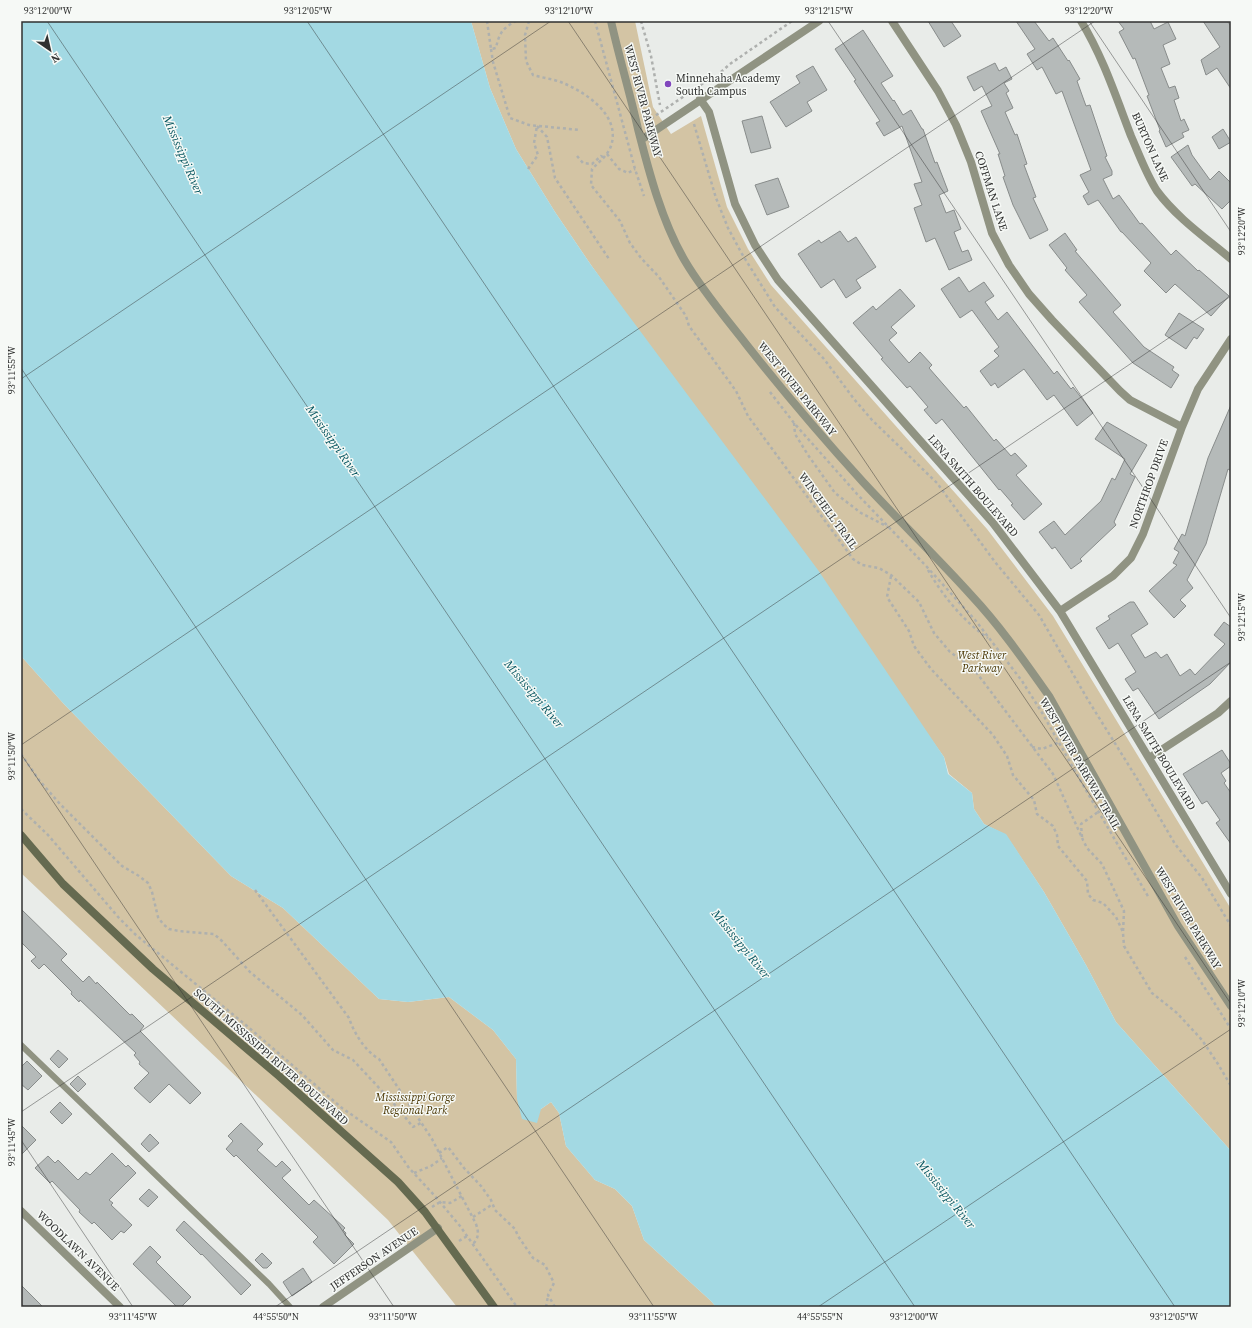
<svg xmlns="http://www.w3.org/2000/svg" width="1252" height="1328" font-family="'Source Serif 4',serif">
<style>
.green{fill:#d3c4a4}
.water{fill:#a3d9e3}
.building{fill:#b5bab9;stroke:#888c8b}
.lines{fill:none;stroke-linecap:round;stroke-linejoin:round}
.path{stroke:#aeb0ae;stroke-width:2.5;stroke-dasharray:3 3;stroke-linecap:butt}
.lane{stroke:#909382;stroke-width:6}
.street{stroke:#909382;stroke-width:8}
.secondary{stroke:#656a50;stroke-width:8}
.ticks{fill:none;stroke:#303130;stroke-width:1;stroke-opacity:0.45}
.poi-dot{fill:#8147bd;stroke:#f6f9f6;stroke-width:1.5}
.labels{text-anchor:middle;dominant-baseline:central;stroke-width:3;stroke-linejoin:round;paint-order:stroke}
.poi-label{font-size:11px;fill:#303130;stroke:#f6f9f6;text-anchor:start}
.street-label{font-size:11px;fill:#303130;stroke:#f6f9f6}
.park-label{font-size:11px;font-style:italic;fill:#4a3602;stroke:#f6f9f6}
.water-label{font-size:12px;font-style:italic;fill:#05555f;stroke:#f6f9f6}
.neatline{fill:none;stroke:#303130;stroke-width:1.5}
.ticks-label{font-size:10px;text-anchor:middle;fill:#303130}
</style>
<rect width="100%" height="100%" fill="#e9ece9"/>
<path class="green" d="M471 21H635L653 107 671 134 701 116 727 207 748 249 771 285 987 529 1053 616 1231 909V1151L1116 1022 1086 965 1044 892 1006 835 984 824 974 809 972 793 949 774 944 757 591 265 555 212 516 149 490 88Z
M21 656 63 703 231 876 283 908 379 999 408 1002 449 997 493 1030 516 1059 517 1099 541 1109 551 1102 559 1113 566 1146 595 1180 615 1189 632 1206 644 1240 711 1301 716 1307H457L388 1220 21 873Z"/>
<path class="water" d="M21 21H471L490 88 516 149 555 212 591 265 818 570 944 757 948 774 972 793 974 809 984 824 1006 834 1044 892 1086 965 1116 1022 1231 1151V1307H716L711 1301 644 1240 632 1206 615 1189 595 1180 566 1146 559 1113 551 1102 541 1109 537 1123 522 1119 517 1099 516 1059 493 1030 449 997 408 1002 379 999 283 908 231 876 63 703 21 656Z"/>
<path class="building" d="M928 21H951L961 36 944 47Z
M1016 21H1034L1049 41 1053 38 1068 61 1069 60 1080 79 1077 81 1086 106 1090 105 1107 156 1105 157 1112 171V175L1103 179 1113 199 1119 195 1140 224 1142 223 1171 255 1176 250 1198 271 1199 270 1229 296 1211 316 1175 284 1166 293 1144 271 1151 263 1122 232H1121L1098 200 1088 205 1083 196 1089 192 1080 175 1091 170 1062 91 1056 94 1042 67 1037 70 1027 54 1035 49Z
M1118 21H1150L1154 29 1168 22 1176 39 1163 45 1170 64 1161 68 1169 88 1175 86 1179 98 1174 100 1181 121 1184 119 1189 130 1182 133 1184 137 1166 147 1159 131 1160 130 1147 96 1149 95 1135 58 1133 59 1119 32 1124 29Z
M1203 21H1227L1231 26V89L1217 68 1206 75 1201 60 1220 47Z
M863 30 893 76 881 83 893 101 894 100 903 115 911 110 922 129H923L935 163 937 162 948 191 939 195 946 213 954 210 961 229 954 232 962 252 968 250 972 260 949 270 935 238 926 242 914 208 922 205 914 184 922 182 902 126 884 136 876 123 880 121 854 81 856 80 835 49Z
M995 63 999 71 1006 67 1012 79 1004 83 1009 91 1006 93 1013 108 1005 112 1015 135 1017 134 1027 164 1024 165 1036 197 1033 198 1048 230 1030 239 1013 205 1003 177 1005 176 998 154H1000L981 111 992 106 982 86 974 91 967 77Z
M813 66 827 90 807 102 812 111 786 127 770 102 800 83 796 76Z
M762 116 771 148 751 153 742 121Z
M1223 129 1231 142 1219 149 1212 137Z
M1188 145 1192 155 1210 180 1219 171 1231 183V200L1222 209 1195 184 1192 186 1171 157Z
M778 178 789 207 767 215 755 185Z
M840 231 848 242 856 237 876 267 856 280 861 288 846 298 834 279 821 288 798 254 819 240 821 243Z
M1065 233 1077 250 1075 251 1121 305 1113 312 1144 347 1174 367 1172 370 1179 375 1171 388 1133 363 1079 302 1087 295 1065 270 1067 268 1049 245Z
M959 277 969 292 984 282 994 296 985 302 998 320 1007 312 1054 374 1057 371 1071 389 1073 387 1093 413 1077 426 1054 395 1047 400 1024 369 998 388 995 383 991 386 980 371 999 356 994 351 999 347 972 310 960 318 941 289Z
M900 289 915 306 891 327 897 333 889 340 909 363 920 352 932 365 929 368 964 408 966 406 994 441 996 439 1011 456 1015 453 1027 466 1016 475 1042 504 1024 520 1011 505 1013 504 1000 489 999 490 942 419 936 424 924 410 928 407 910 386 907 388 881 359 883 358 853 323 873 306 876 310Z
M1179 313 1204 329 1197 339 1194 337 1186 349 1165 335Z
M1231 405V471L1228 469 1206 544 1187 580 1193 588 1180 600 1186 606 1174 618 1149 591 1177 565 1173 563 1179 552 1174 549 1182 534 1185 536 1208 458Z
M1107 422 1147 445 1130 474 1135 477 1114 522 1116 525 1080 559 1082 561 1071 569 1055 547 1052 549 1039 532 1054 521 1065 535 1101 501 1112 478 1115 480 1125 459 1095 439Z
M1130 602H1134L1148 624 1131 635 1145 658 1156 652 1161 658 1167 654 1180 676 1190 669 1195 675 1225 644 1214 635 1224 622 1231 627V662L1210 684 1159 719 1138 688 1133 691 1125 679 1136 672 1118 643 1109 649 1096 628 1110 619 1108 616Z
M1222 750 1231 764V766L1221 773 1226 781 1224 783 1231 793V844L1216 823 1220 820 1207 801 1202 804 1183 774Z
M21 909 67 954 61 960 83 982 89 976 96 984 97 982 130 1015 132 1014 144 1026 140 1031 201 1093 190 1104 169 1084 150 1103 134 1088 149 1073 139 1064 140 1062 134 1055 136 1053 80 1000 79 1002 71 994 72 992 44 964 39 969 31 961 36 957 21 942Z
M58 1050 68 1059 59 1068 50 1059Z
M27 1061 42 1076 28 1090 21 1084V1067Z
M78 1076 86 1084 78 1092 70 1084Z
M60 1102 72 1114 62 1124 50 1112Z
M241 1123 263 1144 257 1150 276 1167 282 1161 291 1170 282 1178 309 1205 314 1200 345 1228 343 1230 346 1233 345 1235 354 1244 334 1264 313 1242 318 1237 236 1155 234 1157 226 1149 233 1141 228 1136Z
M21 1125 36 1140 21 1155Z
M150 1134 159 1143 149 1152 141 1144Z
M112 1153 126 1167 128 1165 136 1173 109 1200 113 1203 111 1205 132 1225 124 1233 121 1231 112 1240 94 1222 92 1224 79 1212 80 1210 52 1181 50 1183 35 1168 48 1156 55 1163 58 1160 78 1180 86 1172 90 1175Z
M149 1189 158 1197 148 1207 139 1199Z
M184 1221 251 1285 241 1295 202 1254 201 1255 176 1230Z
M150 1246 161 1257 156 1262 191 1297 181 1307H177L133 1264Z
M262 1253 272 1263 267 1268H263L255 1260Z
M303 1268 312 1282 292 1296 283 1282Z
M21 1285 43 1307H24L21 1303Z"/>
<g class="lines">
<path class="path" d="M487 21 491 49 496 48C499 33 503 28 516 21
M529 21 525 35 526 61 533 75C543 78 554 79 563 83 587 93 621 116 611 146 608 155 599 162 592 169L591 185 620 221 630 243 641 258 659 277 686 316 689 326 736 391 748 416 853 559 862 565 879 568 891 575 919 602 934 633 950 652 973 668 1053 774 1083 840 1087 848 1102 864 1124 911 1123 933 1124 946 1152 993 1177 1013 1202 1040 1218 1064 1231 1086
M595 21 635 169 644 196
M641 21 651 56 660 105
M491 49 493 62 510 118 529 125 580 130
M721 72 730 64 792 21
M646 122 705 82 715 76
M694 124 716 198 728 228 742 254 775 307 824 359 854 399 872 420 937 483 995 562 1039 615 1088 700 1136 777 1175 844 1202 878 1231 926
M537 126 547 137 555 178 609 259
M607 154 619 169 628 173 635 169
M577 156 583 163 592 164 601 156 603 157
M528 169 538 155 534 143 537 126
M770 392 794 423 857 494 927 567 976 621 1022 681 1041 711 1087 792 1149 898
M794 423 795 434 808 455 835 493 861 513 888 527
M928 570C942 595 964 622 988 638
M891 576 887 597 909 631 914 646 931 669 993 735 1007 756 1013 775 1034 800 1037 814 1053 826 1057 835 1058 846 1087 881 1088 894 1093 900 1103 903 1116 917 1123 932
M1032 747 1042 749 1060 742
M21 754 39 780 60 804 122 866 139 876 148 883 152 892 158 917 163 924 169 929 179 931 214 934 222 941 250 972 302 1015 333 1050 353 1060 396 1106 413 1127 421 1123
M21 809 48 835 119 918 136 935 247 1026 342 1108 391 1142 409 1168 434 1195 460 1226 517 1307
M1082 837 1081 824 1098 812
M255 890 349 1018C354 1033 365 1051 379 1059L432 1139 476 1224C479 1233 479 1238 472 1245
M1185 957 1231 1029
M439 1153 448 1147 464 1168 481 1186 491 1200 495 1210 515 1229 518 1236 533 1258 545 1265 554 1283 548 1295 555 1307
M414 1173 431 1166 442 1158
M432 1207 440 1202 450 1203 462 1196
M473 1217 493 1204
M459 1241 467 1236
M546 1307 548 1296"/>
<path class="lane" d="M21 1045 269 1284 290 1307"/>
<path class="street" d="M611 21C619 57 630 93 638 129 649 172 662 222 685 261 702 290 725 317 746 344 783 391 822 437 863 482 898 520 936 556 971 595 1000 626 1025 662 1049 696L1178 926 1231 1006
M892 21 938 91 956 125 971 162 992 233 1009 265 1029 294 1052 320 1120 391 1130 400 1182 427
M1081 21C1103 57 1116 97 1131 136 1139 154 1146 174 1157 191 1177 218 1206 238 1231 259
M700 99 709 112 735 204 755 245 778 280 993 523 1060 611 1231 894
M641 140 819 21
M1060 611 1113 576 1131 558 1143 534 1182 427 1198 389 1231 339
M1149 758 1218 713 1231 701
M21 1211 120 1307
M323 1307 438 1228"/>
<path class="secondary" d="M21 835 63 884 153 969 279 1076 398 1182 425 1212 494 1307"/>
</g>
<path class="ticks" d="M47 21 915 1307M307 21 1175 1307M568 21 1231 1004M828 21 1231 618M1089 21 1231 232M21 368 654 1307M21 379 551 21M21 745 1095 21M21 754 394 1307M21 1112 1231 296M21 1140 133 1307M275 1307 1231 662M818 1307 1231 1029"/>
<circle class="poi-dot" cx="668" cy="84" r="4"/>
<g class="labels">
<g class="poi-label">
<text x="676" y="78">Minnehaha Academy<tspan x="676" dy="13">South Campus</tspan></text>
</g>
<g class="street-label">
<text transform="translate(643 101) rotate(75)">WEST RIVER PARKWAY</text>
<text transform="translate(1150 147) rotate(66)">BURTON LANE</text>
<text transform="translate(991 191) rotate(72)">COFFMAN LANE</text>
<text transform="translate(797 389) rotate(51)">WEST RIVER PARKWAY</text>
<text transform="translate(1149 484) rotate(-70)">NORTHROP DRIVE</text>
<text transform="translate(973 486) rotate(49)">LENA SMITH BOULEVARD</text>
<text transform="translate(828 511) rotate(54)">WINCHELL TRAIL</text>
<text transform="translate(1159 753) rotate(59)">LENA SMITH BOULEVARD</text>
<text transform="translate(1080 764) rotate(60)">WEST RIVER PARKWAY TRAIL</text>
<text transform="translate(1188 918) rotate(59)">WEST RIVER PARKWAY</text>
<text transform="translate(271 1057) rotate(41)">SOUTH MISSISSIPPI RIVER BOULEVARD</text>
<text transform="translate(78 1251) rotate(44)">WOODLAWN AVENUE</text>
<text transform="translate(374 1259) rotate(-34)">JEFFERSON AVENUE</text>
</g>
<g class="park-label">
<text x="982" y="655">West River<tspan x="982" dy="13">Parkway</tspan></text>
<text x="415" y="1097">Mississippi Gorge<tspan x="415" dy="13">Regional Park</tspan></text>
</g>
<g class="water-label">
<text transform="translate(183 155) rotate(67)">Mississippi River</text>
<text transform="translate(333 441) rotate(55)">Mississippi River</text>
<text transform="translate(534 694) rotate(50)">Mississippi River</text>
<text transform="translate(741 944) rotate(51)">Mississippi River</text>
<text transform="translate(946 1194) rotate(51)">Mississippi River</text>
</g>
</g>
<rect width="1252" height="1328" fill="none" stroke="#f6f9f6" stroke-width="44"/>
<g transform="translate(50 50) rotate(146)" stroke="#f6f9f6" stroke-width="3" paint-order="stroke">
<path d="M0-3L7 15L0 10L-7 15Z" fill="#303130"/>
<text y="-6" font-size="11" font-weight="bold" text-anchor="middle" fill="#303130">N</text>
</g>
<rect x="22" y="22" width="1208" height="1284" class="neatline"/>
<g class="ticks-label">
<text x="48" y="14">93°12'00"W</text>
<text x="308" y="14">93°12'05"W</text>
<text x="569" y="14">93°12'10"W</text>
<text x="829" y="14">93°12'15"W</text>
<text x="1089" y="14">93°12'20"W</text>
<text transform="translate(1241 231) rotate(-90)" y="4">93°12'20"W</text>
<text transform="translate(11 370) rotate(-90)" y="4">93°11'55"W</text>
<text transform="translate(1241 617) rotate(-90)" y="4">93°12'15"W</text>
<text transform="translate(11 756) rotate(-90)" y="4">93°11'50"W</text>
<text transform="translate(1241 1003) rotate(-90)" y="4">93°12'10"W</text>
<text transform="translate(11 1142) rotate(-90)" y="4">93°11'45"W</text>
<text x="133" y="1320">93°11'45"W</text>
<text x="276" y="1320">44°55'50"N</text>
<text x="393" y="1320">93°11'50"W</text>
<text x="653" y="1320">93°11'55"W</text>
<text x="820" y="1320">44°55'55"N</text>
<text x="914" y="1320">93°12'00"W</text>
<text x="1174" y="1320">93°12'05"W</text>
</g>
</svg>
